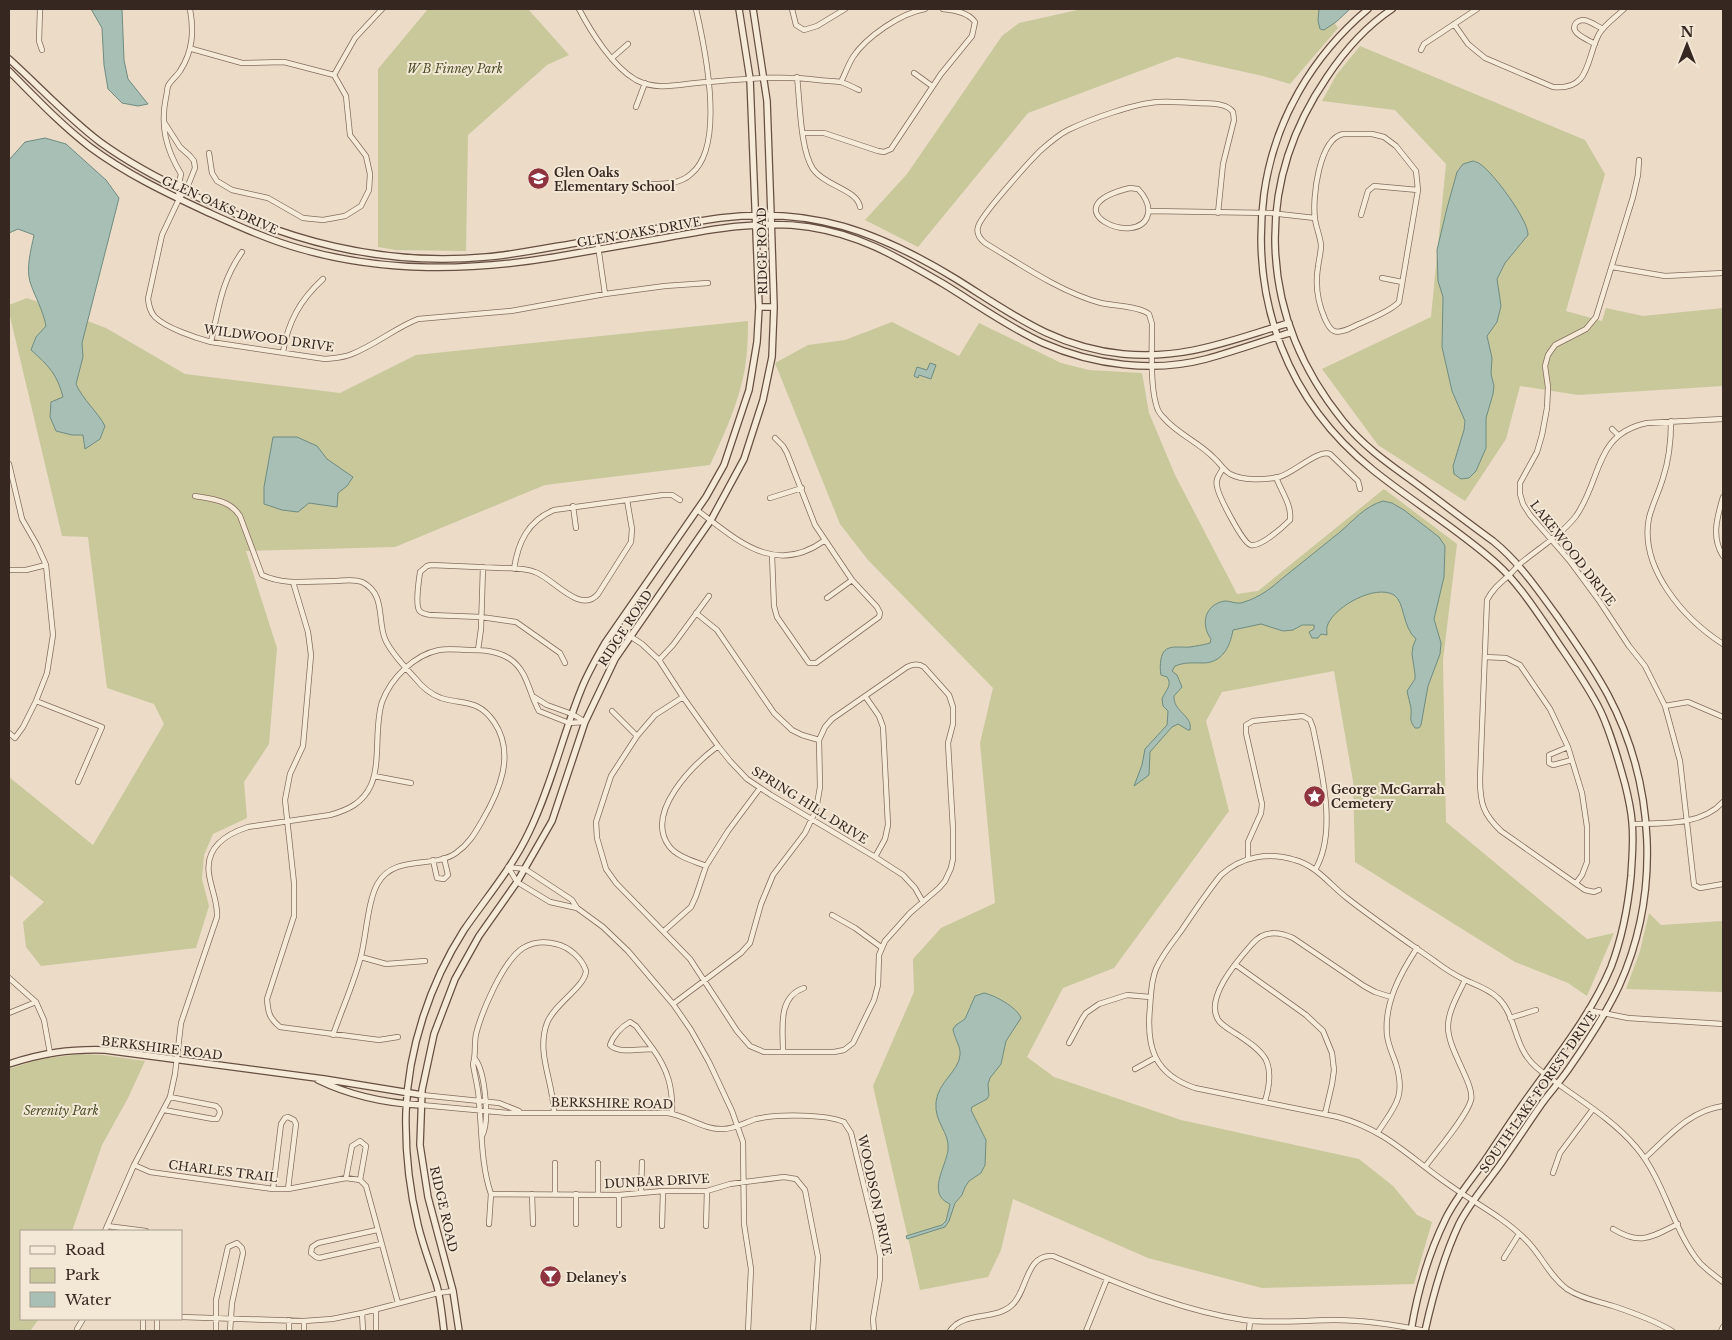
<svg xmlns="http://www.w3.org/2000/svg" width="1732" height="1340" font-family="'Libre Baskerville',serif">
<style>
.green{fill:#c8c89b}
.water{fill:#a7bfb5;stroke:#6f8c81}
.lines{fill:none;stroke-linecap:round;stroke-linejoin:round}
.street-casing{stroke:#856d5e;stroke-width:6}
.secondary-casing{stroke:#674f41;stroke-width:8}
.street{stroke:#f6ead9;stroke-width:4.5}
.secondary{stroke:#f6ead9;stroke-width:5.5}
.labels{text-anchor:middle;dominant-baseline:central;stroke-width:4;stroke-linejoin:round;paint-order:stroke}
.park-label{font-size:12px;font-style:italic;fill:#4c5128;stroke:#f3e7d6}
.poi-label{font-size:12px;font-weight:bold;fill:#362820;stroke:#f3e7d6;text-anchor:start}
.street-label{font-size:12px;fill:#362820;stroke:#f3e7d6}
</style>
<rect width="100%" height="100%" fill="#ebdbc7"/>
<path class="green" d="M428 9H528L569 55 547 65 468 135 466 251 396 250 378 247V69Z
M1082 9H1325L1338 28 1290 84 1263 76 1177 57 1028 113 918 247 865 220 907 174 1002 36 1019 23Z
M1360 46 1585 140 1605 174 1566 311 1602 321 1606 308 1643 316 1723 308V386L1578 395 1520 386 1506 439 1465 501 1378 445 1322 369 1431 317 1446 164 1395 110 1322 101 1337 74Z
M27 298 106 328 185 374 340 393 416 355 748 321C748 343 747 365 741 386 734 413 722 439 710 465L545 485 395 547 246 551 277 648 269 744 244 782 247 818 213 834 204 855 202 879 209 906 196 948 41 966 26 947 23 922 44 902 9 874V777L93 845 164 724 154 704 107 688 88 537 62 536 9 312V305Z
M892 322 959 356 979 323 1061 363 1089 370 1142 373 1149 413 1175 475 1237 594 1258 591 1384 489 1457 544 1443 660 1446 822 1587 939 1614 933 1587 996 1568 983 1515 962 1355 862 1353 781 1334 671 1222 692 1206 721 1229 811 1114 968 1063 988 1027 1057 1054 1077 1181 1120 1359 1159 1393 1186 1417 1215 1432 1222 1414 1284 1262 1288 1148 1258 1013 1199 1001 1250 988 1277 920 1290 873 1086 914 992 913 959 941 928 995 903 980 743 993 688 868 560 840 524 775 363 808 345 845 340Z
M1649 913 1661 925 1723 921V992L1626 989 1640 951Z
M81 1054 102 1055 145 1061 128 1098 102 1145 72 1231H21V1319H39L30 1331H9V1069L40 1059Z"/>
<path class="water" d="M91 9H122L124 60 128 79 148 104 138 106 122 103 108 89 104 65 102 28Z
M1319 9H1350L1336 22 1324 30 1320 29 1318 21Z
M45 138 66 144 106 180 119 198 82 343 83 357 76 384C83 400 97 411 105 426L100 439 85 449 83 435H72L56 431 50 417 51 402 63 397C57 374 49 366 31 350L36 337 46 326C43 310 35 297 30 282 26 267 31 250 34 235L18 229 9 233V160L25 142Z
M1473 161C1475 162 1478 162 1480 164 1493 172 1529 221 1528 235L1505 263 1497 279 1501 306 1497 322 1487 336 1492 358 1491 374 1494 386 1493 394 1486 418V448L1476 471 1469 478 1461 479 1454 474 1453 466 1464 430 1465 421 1452 391 1442 347 1443 297 1438 281 1437 250 1447 208 1457 172 1463 164Z
M930 363 936 365 931 379 919 375 918 378 914 376 917 367 927 370Z
M273 437H297L317 446 327 459 353 477 347 486 338 493 337 507 309 503 298 512 282 510 264 504V487Z
M1383 501 1392 503 1404 510 1439 537 1445 546 1444 577 1434 619 1441 643 1440 654 1428 686 1421 725 1419 728H1415C1408 719 1412 718 1411 708 1410 702 1408 697 1407 691L1415 679V674L1412 654 1413 646 1416 639C1402 627 1405 602 1394 595 1375 584 1336 606 1328 624 1326 628 1327 631 1327 635L1321 634 1318 638H1312L1309 632 1314 629V625H1302L1293 630 1283 631 1261 624 1233 630C1230 647 1222 663 1203 663 1192 663 1185 662 1175 666L1172 671 1177 675 1182 687 1174 696C1173 712 1193 715 1190 730H1188L1178 724 1172 727 1150 752 1149 775 1134 786 1142 765 1145 749 1167 725 1168 711 1163 706 1162 699C1165 691 1173 685 1167 677L1161 675C1160 670 1160 665 1161 659 1164 643 1177 648 1190 647 1196 646 1203 645 1210 643L1211 639C1200 624 1205 604 1225 601 1231 601 1238 605 1244 602 1251 600 1259 596 1265 592 1273 587 1281 579 1289 573 1306 559 1323 546 1340 532 1353 521 1365 506 1383 501Z
M984 993C994 995 1017 1007 1021 1018L1006 1041 1001 1064 990 1078 988 1084 989 1095 987 1099 972 1107 971 1110 986 1140 985 1165 981 1173 969 1181 965 1187 962 1195 955 1203 949 1221 945 1227 907 1239 906 1236 942 1225 946 1221 950 1204C926 1194 946 1167 948 1150 950 1132 934 1123 936 1102 938 1082 959 1071 960 1055 961 1046 954 1038 953 1029L956 1025 965 1019 975 996Z"/>
<g class="lines">
<defs>
<path id="street" d="M40 9 39 41 42 50
M579 9C591 32 613 67 636 80 659 92 683 83 707 82 744 79 782 75 818 80 826 81 834 81 841 82 847 84 853 87 859 90
M792 9 796 25 804 30 817 26 845 9
M1454 24 1468 44 1485 58 1553 87C1591 91 1586 58 1599 34 1605 24 1616 17 1624 9
M1595 44C1589 40 1568 33 1576 23 1578 21 1581 20 1584 20 1590 21 1597 26 1603 29
M192 49 242 63 284 62 334 75 346 96 350 135 366 156 370 174 369 190 361 206 345 216 323 220 303 218 268 198 232 190 217 181 212 173 209 153
M1421 50 1424 44 1477 9
M612 58 628 44
M914 73 932 86
M334 75 355 38 382 9
M797 77C800 102 800 149 813 169 825 186 858 190 860 207
M841 82C845 74 848 65 853 57 866 37 901 13 925 9
M636 107 645 83
M164 122 180 147 190 156 194 161 195 168 187 188 179 199 162 235 148 299C149 306 150 312 155 317 166 328 196 338 211 342L325 359C334 358 343 358 352 354 375 345 395 328 418 319L511 311 605 294 665 286 708 283
M803 133H824L878 151 884 152 891 149 941 74 972 36 975 22C968 12 954 10 943 9
M1343 134H1372L1384 137 1396 146 1416 171 1418 190 1399 302C1391 311 1370 319 1359 324 1352 327 1341 334 1334 331 1329 329 1327 323 1325 319 1318 303 1315 285 1318 267 1319 259 1321 252 1321 245 1320 236 1316 227 1315 219 1312 198 1319 139 1343 134Z
M1639 160 1638 175 1633 197 1596 317 1586 329 1555 345 1548 355 1545 366 1548 387 1547 408 1542 435 1537 452 1520 483V494L1523 504 1530 515 1569 560 1600 602 1629 646 1645 666 1665 706 1680 761 1694 885 1700 888 1723 884
M651 184C665 184 680 184 691 174 726 146 705 48 696 9
M1130 188 1138 189C1144 195 1150 205 1148 214 1140 250 1047 208 1130 188Z
M179 199 178 188 181 174C166 149 160 126 166 97 167 94 167 89 168 86 171 80 177 76 180 71 193 51 194 31 190 9
M1149 211 1270 213 1315 218
M1218 213 1223 164 1234 120 1233 112C1226 102 1209 104 1198 103 1185 103 1172 101 1159 102 1135 103 1091 119 1068 130 1058 135 1049 143 1040 151 1030 161 980 216 978 227 976 234 980 239 985 243 1020 264 1062 293 1101 303 1114 306 1139 306 1149 314L1152 324C1152 346 1150 383 1156 404 1157 409 1160 414 1163 417 1177 434 1199 442 1214 458 1220 463 1223 470 1230 474 1243 481 1265 480 1279 477 1294 473 1318 449 1330 454L1358 481 1360 489
M1361 215 1368 191 1374 186 1418 190
M597 239 605 294
M1612 267 1665 276 1723 273
M1382 278 1402 282
M211 342C219 307 221 282 242 252
M283 352C288 322 300 300 323 279
M1671 421C1671 441 1669 460 1663 478 1659 492 1652 505 1649 518 1639 568 1684 619 1723 644
M1612 429 1618 435
M9 464 22 519 37 545 46 565 53 635 47 673 36 701 23 727 15 738 9 733
M1223 468C1220 474 1215 479 1217 486 1218 495 1243 544 1251 545 1261 547 1283 527 1290 520 1292 505 1281 491 1276 477
M195 496C212 499 230 500 240 516L262 575C286 586 310 581 336 581 345 580 355 579 362 582 386 594 377 619 385 639 391 653 405 667 415 678 422 687 430 694 441 698 464 705 478 699 494 722 516 754 499 792 482 821 475 833 469 844 456 853 433 869 395 854 378 883 368 899 366 937 361 956 354 983 342 1009 333 1035
M1723 497C1717 518 1711 537 1723 556
M770 498 802 488
M573 506 576 528
M697 510C737 540 775 577 825 540
M772 555 774 606 777 617 809 663H816L879 617 880 613 877 607 852 580 815 525 787 453 783 446 775 438
M514 569C518 542 528 521 554 510L663 495H672L680 500
M9 570H26L46 565
M293 582 308 632 311 655 303 746 290 774 285 800 294 883V916L267 999C268 1012 269 1018 280 1027L379 1040 398 1037
M827 598 852 580
M696 613 717 630 774 713 792 730 802 735 819 740
M616 627 642 644 659 660 683 697 718 746 730 761 747 779 771 795 875 857 903 875 915 888 923 902
M478 650 481 629 483 567
M1485 657 1506 658 1520 665 1550 709 1568 747 1582 793 1587 827V862L1582 875 1576 883
M659 660 673 645 709 596
M565 663 560 653 516 622 481 617 430 615C427 614 421 614 419 610 415 603 419 580 420 572L427 566 431 565C454 566 478 567 501 568 512 568 524 568 535 572 553 578 580 615 598 594L631 542 632 529 627 500
M865 696 879 716 883 727 888 825 885 839 875 857
M534 697 547 705 572 714 584 721
M36 701 102 727 78 782
M1665 706 1688 702 1723 717
M612 711 637 736
M1568 747 1549 755V763L1553 765 1572 760
M374 776 411 783
M1633 824C1663 823 1701 826 1723 802
M1248 858V842L1261 813 1262 804 1246 733V725L1253 721 1303 716 1310 720 1313 728C1321 769 1338 832 1315 870
M433 860 437 878 444 879 448 875 444 858
M706 866C694 861 677 857 669 846 644 812 694 764 718 746
M508 867 517 882 550 902 577 908 603 927 628 951 673 1004 691 1030 709 1062 732 1111 743 1142 744 1224 751 1269 748 1331
M508 867 525 869 572 900 577 908
M1599 890 1594 892 1585 890 1501 831C1483 814 1480 803 1480 779L1487 600C1492 590 1499 584 1507 577 1512 573 1516 567 1521 563 1539 548 1561 535 1576 516 1602 479 1594 434 1647 423L1723 419
M832 915 855 928 881 947
M664 931 691 907 696 896 706 866 728 831 760 788
M361 957 386 964 425 961
M1236 965 1306 1015 1323 1031 1332 1053 1334 1070 1332 1084 1325 1114
M9 978 36 1002 44 1020 50 1053
M673 1004 741 953 750 943 761 904 773 875 805 833 816 810 820 787 819 740 825 727 832 719 907 667C913 664 918 663 924 667L949 695 953 707V724L948 743 953 829V859L951 868 945 881 939 888 910 913 885 941 879 955 878 985 874 1000 853 1043 844 1050 834 1052H764L750 1046 737 1031 690 959 616 883 606 869 597 838 596 822 611 776 637 736 655 715 683 697
M1588 1010 1628 1018 1723 1024
M9 1013 36 1002
M1510 1018 1536 1010
M630 1022 636 1026 653 1049C641 1049 618 1054 610 1045 613 1036 621 1027 630 1022Z
M1069 1043 1082 1019 1086 1013 1099 1004 1127 995 1150 997
M653 1049C668 1070 673 1088 672 1113
M783 1052C783 1029 777 997 804 988
M475 1059C485 1071 490 1122 482 1136
M1135 1069 1155 1058
M422 1095 499 1103 519 1111
M1265 1101C1269 1088 1272 1073 1266 1060 1260 1049 1247 1041 1238 1035 1232 1031 1224 1027 1219 1021 1203 999 1238 960 1252 944 1263 931 1278 931 1293 938L1364 986 1375 992 1391 997
M421 1105 508 1113H668C687 1116 704 1130 723 1129 735 1129 746 1122 756 1119 776 1114 826 1114 844 1122L851 1133 875 1231 880 1256V1278L873 1319 874 1331
M164 1110 213 1119H217L220 1113 219 1109 216 1106 170 1097
M554 1112C553 1081 536 1053 547 1023 554 1004 585 987 586 971 582 958 569 947 556 944 545 941 533 942 523 948 503 961 482 1011 476 1034 474 1044 476 1055 473 1064 475 1077 479 1090 479 1102 482 1132 481 1165 491 1194L619 1195 663 1191H707L730 1184 784 1177 796 1179 805 1190 818 1257 813 1331
M1378 1132C1395 1106 1406 1097 1396 1064 1393 1055 1388 1045 1387 1035 1384 1003 1400 974 1417 948
M1645 1158C1669 1136 1689 1111 1723 1106
M134 1165 150 1172 273 1189H288L346 1178 360 1180 366 1186 398 1303
M1425 1167C1436 1152 1467 1116 1471 1100 1475 1085 1448 1050 1448 1027 1448 1011 1458 995 1465 980
M1553 1173 1560 1153 1593 1109
M346 1178 352 1146 360 1141 366 1146 360 1180
M273 1189 281 1124 285 1118 288 1117 294 1120 296 1124 288 1189
M641 1193 642 1162
M532 1194 533 1224
M555 1194V1163
M598 1195V1163
M489 1224 491 1194
M576 1224V1194
M619 1225V1195
M107 1226 146 1231
M662 1226 663 1191
M706 1226 707 1191
M1613 1229C1641 1246 1651 1237 1678 1224
M377 1230 318 1243 312 1247 311 1253 316 1257 319 1258 381 1244
M105 1231 134 1165 170 1097 175 1074 181 1023 217 917C218 902 211 889 209 874 205 848 226 834 248 827L330 815C348 810 363 803 371 785 381 762 374 727 382 702 391 678 414 655 439 650 449 648 460 650 470 650 484 650 498 651 510 659 528 671 529 694 539 711L569 723 585 722
M1504 1258 1519 1234
M376 1309V1331
M362 1313 363 1331
M181 1317 304 1321 332 1319 362 1313 438 1293 453 1291
M157 1319V1331
M289 1320V1331
M77 1329 83 1319
M143 1331V1319
M216 1331V1300L228 1247 237 1243 242 1248 243 1253 232 1303 230 1331
M304 1331V1321
M950 1331C963 1311 995 1321 1012 1305 1028 1291 1025 1254 1053 1256 1116 1282 1176 1310 1244 1320 1275 1324 1305 1320 1335 1320 1365 1320 1396 1325 1426 1331
M1086 1331 1107 1279
M1249 1331 1250 1321
M1672 1331C1654 1320 1634 1313 1613 1306 1597 1301 1580 1298 1567 1289 1549 1276 1541 1254 1525 1239 1503 1217 1473 1202 1448 1184 1409 1157 1386 1130 1338 1117L1195 1088C1154 1074 1146 1047 1150 1007 1151 994 1151 981 1156 969 1162 955 1172 943 1181 931 1194 912 1207 892 1221 875 1242 856 1269 852 1295 860 1317 866 1330 885 1347 898 1375 920 1406 941 1436 962 1445 969 1455 975 1465 980 1476 985 1489 989 1498 998 1517 1016 1513 1047 1536 1067 1568 1094 1608 1114 1636 1147 1665 1181 1673 1231 1700 1263 1707 1270 1715 1276 1723 1282
M1721 1331 1723 1327"/>
<path id="secondary" d="M1368 9C1312 56 1274 121 1264 194 1250 302 1288 402 1373 470 1414 503 1458 529 1497 564 1518 583 1534 608 1550 631 1567 657 1586 682 1600 710 1611 733 1618 759 1625 784 1628 796 1631 809 1632 822 1634 840 1632 858 1631 876 1628 907 1622 938 1611 967 1590 1017 1554 1060 1523 1104 1511 1121 1500 1138 1488 1156 1474 1177 1456 1197 1445 1220 1428 1255 1417 1294 1411 1331
M1392 9C1365 27 1345 50 1327 77 1252 187 1259 317 1343 421 1363 446 1389 464 1414 482 1441 502 1467 522 1493 541 1519 562 1537 589 1557 616 1575 642 1593 667 1608 695 1655 784 1661 893 1619 986 1606 1014 1588 1041 1570 1067 1562 1079 1552 1090 1543 1102 1529 1122 1516 1142 1502 1162 1488 1182 1470 1202 1459 1224 1443 1258 1433 1295 1425 1331
M9 59C39 86 67 117 100 142 129 163 159 179 191 194 285 240 381 267 486 257 511 255 535 250 559 246 613 237 666 226 720 218 811 206 879 232 956 279 1012 314 1054 347 1123 354 1186 360 1231 340 1289 323
M9 71C35 97 60 124 90 147 125 173 164 192 205 211 236 225 268 240 301 249 385 273 470 271 555 257 591 251 628 244 664 238 712 229 760 220 809 227 861 235 897 257 942 283 975 303 1008 327 1043 343 1093 365 1153 373 1206 359 1235 351 1263 341 1292 332
M759 307H774
M9 1064C42 1053 69 1049 105 1050L324 1079 422 1095
M318 1080C351 1096 384 1103 421 1105
M444 1331C442 1316 441 1301 437 1286 431 1266 423 1246 418 1225 409 1188 405 1150 406 1112 408 1049 430 983 464 930 486 898 512 868 529 832 551 787 562 737 581 690 587 674 596 659 605 643L706 497 724 465 749 390 757 342 759 307 750 79 739 9
M459 1331 453 1291 428 1197 420 1145 422 1090 434 1034 455 979 479 936 517 882 552 821 585 722 615 659 711 520 744 459 763 400 772 357 774 307 771 215 767 101 753 9"/>
</defs>
<use href="#street" class="street-casing"/>
<use href="#secondary" class="secondary-casing"/>
<use href="#street" class="street"/>
<use href="#secondary" class="secondary"/>
</g>
<defs>
<symbol id="school-disc" viewBox="-11 -11 22 22"><circle r="9.5" fill="#8f333f" stroke="#f3e7d6"/><path d="M0-5L7-2L0 1L-7-2ZM-4 1L0 2.5L4 1V4Q0 6-4 4Z" fill="#fff"/></symbol>
<symbol id="sight-disc" viewBox="-11 -11 22 22"><circle r="9.5" fill="#8f333f" stroke="#f3e7d6"/><path d="M0-6L1.8-2.2L6-1.7L2.9 1.2L3.7 5.4L0 3.3L-3.7 5.4L-2.9 1.2L-6-1.7L-1.8-2.2Z" fill="#fff"/></symbol>
<symbol id="bar-disc" viewBox="-11 -11 22 22"><circle r="9.5" fill="#8f333f" stroke="#f3e7d6"/><path d="M-6-5H6L.8 .8V4.5H3.5V6h-7V4.5H-.8V.8Z" fill="#fff"/></symbol>
</defs>
<g fill-rule="evenodd">
<use href="#school-disc" x="526" y="166" width="25" height="25"/>
<use href="#sight-disc" x="1302" y="784" width="25" height="25"/>
<use href="#bar-disc" x="538" y="1264" width="25" height="25"/>
</g>
<g class="labels">
<g class="park-label">
<text x="455" y="68">W B Finney Park</text>
<text x="61" y="1110">Serenity Park</text>
</g>
<g class="poi-label">
<text x="554" y="172">Glen Oaks<tspan x="554" dy="14">Elementary School</tspan></text>
<text x="1331" y="789">George McGarrah<tspan x="1331" dy="14">Cemetery</tspan></text>
<text x="566" y="1277">Delaney's</text>
</g>
<g class="street-label">
<text transform="translate(220 205) rotate(24)">GLEN OAKS DRIVE</text>
<text transform="translate(639 232) rotate(-10)">GLEN OAKS DRIVE</text>
<text transform="translate(762 251) rotate(-91)">RIDGE ROAD</text>
<text transform="translate(269 338) rotate(8)">WILDWOOD DRIVE</text>
<text transform="translate(1573 553) rotate(52)">LAKEWOOD DRIVE</text>
<text transform="translate(625 628) rotate(-57)">RIDGE ROAD</text>
<text transform="translate(810 805) rotate(32)">SPRING HILL DRIVE</text>
<text transform="translate(162 1048) rotate(7)">BERKSHIRE ROAD</text>
<text transform="translate(1538 1092) rotate(-55)">SOUTH LAKE FOREST DRIVE</text>
<text transform="translate(612 1103) rotate(1)">BERKSHIRE ROAD</text>
<text transform="translate(223 1171) rotate(7)">CHARLES TRAIL</text>
<text transform="translate(657 1181) rotate(-3)">DUNBAR DRIVE</text>
<text transform="translate(875 1195) rotate(78)">WOODSON DRIVE</text>
<text transform="translate(444 1209) rotate(77)">RIDGE ROAD</text>
</g>
</g>
<rect width="1732" height="1340" fill="none" stroke="#362820" stroke-width="20"/>
<rect x="20" y="1230" width="162" height="90" fill="#f3e7d6" stroke="#a79b8d"/>
<rect x="30" y="1246" width="25" height="8" fill="#f6ead9" stroke="#a79b8d"/>
<text x="65" y="1255" font-size="15" fill="#362820">Road</text>
<rect x="30" y="1268" width="25" height="15" fill="#c8c89b" stroke="#a79b8d"/>
<text x="65" y="1280" font-size="15" fill="#362820">Park</text>
<rect x="30" y="1292" width="25" height="15" fill="#a7bfb5" stroke="#a79b8d"/>
<text x="65" y="1305" font-size="15" fill="#362820">Water</text>
<g transform="translate(1687 45)" stroke="#f3e7d6" stroke-width="4" paint-order="stroke">
<path d="M0-4L9 19L0 12L-9 19Z" fill="#362820"/>
<text y="-8" font-size="14" font-weight="bold" text-anchor="middle" fill="#362820">N</text>
</g>
</svg>
